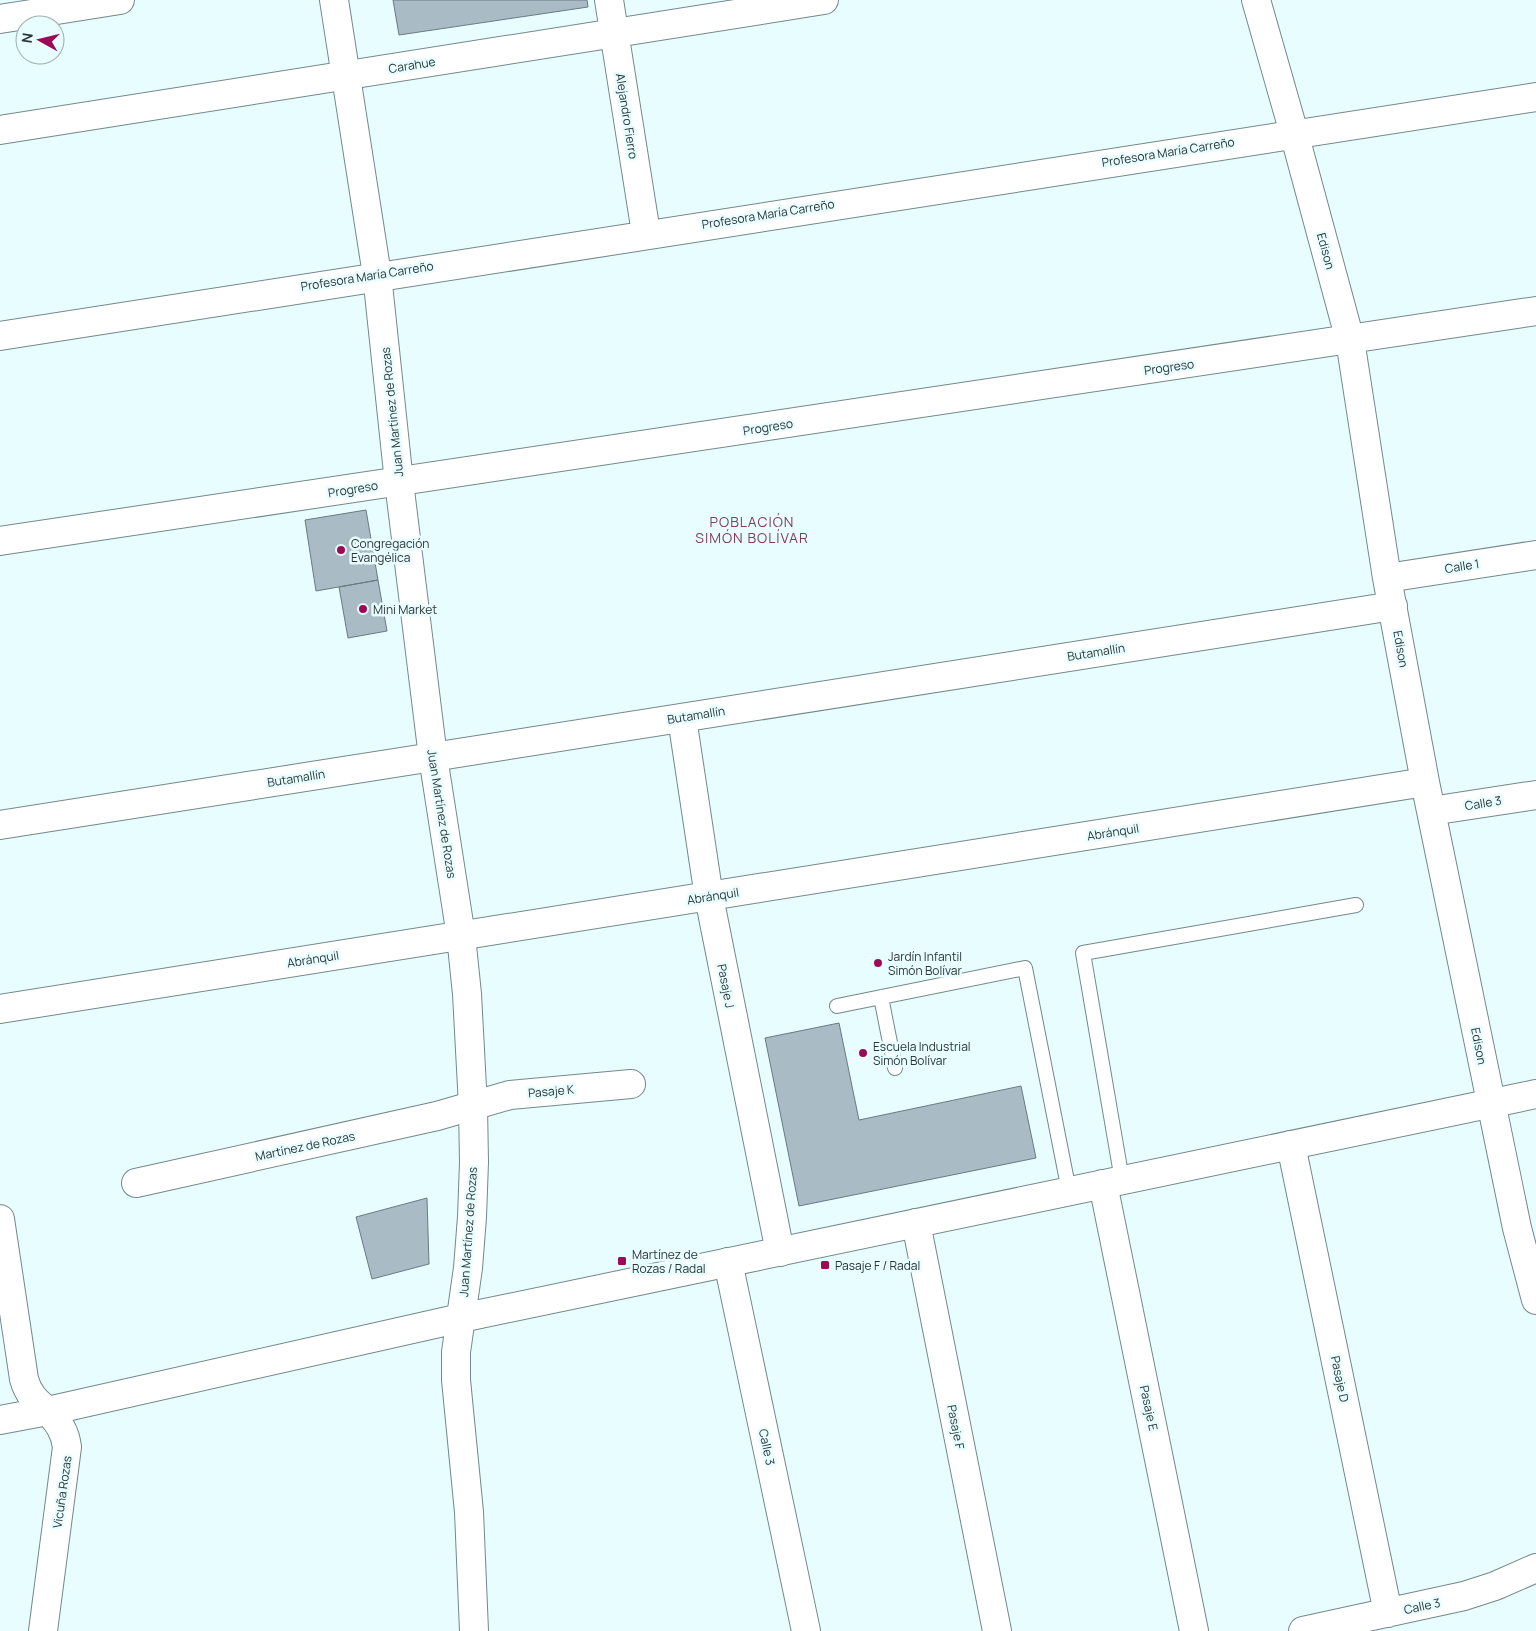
<svg xmlns="http://www.w3.org/2000/svg" width="1536" height="1631" font-family="Manrope,sans-serif">
<style>
.building{fill:#a9bbc5;stroke:#6a7a83}
.lines{fill:none;stroke-linecap:round;stroke-linejoin:round}
.lane-casing{stroke:#748889;stroke-width:16}
.street-casing{stroke:#748889;stroke-width:30}
.secondary-casing{stroke:#748889;stroke-width:30}
.lane{stroke:#fff;stroke-width:14}
.street{stroke:#fff;stroke-width:28}
.secondary{stroke:#fff;stroke-width:28}
.poi-dot{fill:#9c0a57;stroke:#e7fdff;stroke-width:2}
.labels{text-anchor:middle;dominant-baseline:central;stroke-width:5;stroke-linejoin:round;paint-order:stroke}
.street-label{font-size:12px;fill:#2c3535;stroke:#e7fdff}
.poi-label{font-size:12px;fill:#2c3535;stroke:#e7fdff;text-anchor:start}
.neighbourhood-label{font-size:14px;letter-spacing:1px;fill:#823d57;stroke:#e7fdff}
</style>
<rect width="100%" height="100%" fill="#e7fdff"/>
<path class="building" d="M393 0H587L588 7 399 35Z
M366 510 378 580 316 591 305 520Z
M378 580 387 631 348 638 339 587Z
M839 1023 859 1120 1021 1086 1036 1158 799 1206 765 1038Z
M427 1198 429 1264 372 1279 356 1217Z"/>
<g class="lines">
<defs>
<path id="lane" d="M881 997 895 1068
M837 1006 1025 968 1069 1191
M1122 1180 1083 953 1356 905"/>
<path id="street" d="M609 0 646 233
M1256 0 1294 133 1350 340 1387 578 1425 782 1517 1228 1536 1300
M0 19 120 0
M0 130 824 0
M0 336C511 253 1023 172 1536 97
M0 541 1536 311
M1387 578 1536 555
M682 718 709 897 780 1252
M1431 811 1536 795
M0 825 1393 606
M0 1009 1425 782
M1291 1145 1388 1613
M136 1183 437 1116 510 1095 631 1084
M1103 1184 1194 1631
M0 1219 24 1379C28 1394 36 1402 48 1411
M916 1223 997 1631
M728 1262 806 1631
M1303 1631 1464 1596 1495 1586 1536 1568"/>
<path id="secondary" d="M334 0 377 275 399 482 433 757 461 936 467 994 473 1106 474 1162 472 1217 468 1268 456 1352V1380L469 1512 474 1631
M0 1420 48 1411 461 1318 1536 1094
M43 1631 67 1447C65 1431 58 1422 48 1411"/>
</defs>
<use href="#lane" class="lane-casing"/>
<use href="#street" class="street-casing"/>
<use href="#secondary" class="secondary-casing"/>
<use href="#lane" class="lane"/>
<use href="#street" class="street"/>
<use href="#secondary" class="secondary"/>
</g>
<g class="poi-dot">
<circle cx="341" cy="550" r="5"/>
<circle cx="363" cy="609" r="5"/>
<circle cx="878" cy="963" r="5"/>
<circle cx="863" cy="1053" r="5"/>
<rect x="617" y="1256" width="10" height="10" rx="2.5"/>
<rect x="820" y="1260" width="10" height="10" rx="2.5"/>
</g>
<g class="labels">
<g class="street-label">
<text transform="translate(412 65) rotate(-9)">Carahue</text>
<text transform="translate(627 116) rotate(81)">Alejandro Fierro</text>
<text transform="translate(1168 152) rotate(-9)">Profesora María Carreño</text>
<text transform="translate(768 214) rotate(-9)">Profesora María Carreño</text>
<text transform="translate(1326 251) rotate(75)">Edison</text>
<text transform="translate(367 276) rotate(-9)">Profesora María Carreño</text>
<text transform="translate(1169 367) rotate(-8)">Progreso</text>
<text transform="translate(392 412) rotate(-96)">Juan Martínez de Rozas</text>
<text transform="translate(768 427) rotate(-9)">Progreso</text>
<text transform="translate(353 489) rotate(-9)">Progreso</text>
<text transform="translate(1462 566) rotate(-9)">Calle 1</text>
<text transform="translate(1401 649) rotate(80)">Edison</text>
<text transform="translate(1096 652) rotate(-9)">Butamallín</text>
<text transform="translate(696 715) rotate(-9)">Butamallín</text>
<text transform="translate(296 778) rotate(-9)">Butamallín</text>
<text transform="translate(1483 803) rotate(-9)">Calle 3</text>
<text transform="translate(442 814) rotate(81)">Juan Martínez de Rozas</text>
<text transform="translate(1113 832) rotate(-9)">Abránquil</text>
<text transform="translate(713 896) rotate(-9)">Abránquil</text>
<text transform="translate(313 959) rotate(-9)">Abránquil</text>
<text transform="translate(726 986) rotate(79)">Pasaje J</text>
<text transform="translate(1479 1046) rotate(79)">Edison</text>
<text transform="translate(551 1091) rotate(-5)">Pasaje K</text>
<text transform="translate(305 1146) rotate(-12)">Martínez de Rozas</text>
<text transform="translate(468 1232) rotate(-86)">Juan Martínez de Rozas</text>
<text transform="translate(1340 1379) rotate(78)">Pasaje D</text>
<text transform="translate(1149 1408) rotate(78)">Pasaje E</text>
<text transform="translate(956 1427) rotate(79)">Pasaje F</text>
<text transform="translate(767 1447) rotate(78)">Calle 3</text>
<text transform="translate(62 1492) rotate(-82)">Vicuña Rozas</text>
<text transform="translate(1422 1606) rotate(-12)">Calle 3</text>
</g>
<g class="poi-label">
<text x="351" y="543">Congregación<tspan x="351" dy="14">Evangélica</tspan></text>
<text x="373" y="609">Mini Market</text>
<text x="888" y="956">Jardín Infantil<tspan x="888" dy="14">Simón Bolívar</tspan></text>
<text x="873" y="1046">Escuela Industrial<tspan x="873" dy="14">Simón Bolívar</tspan></text>
<text x="632" y="1254">Martínez de<tspan x="632" dy="14">Rozas / Radal</tspan></text>
<text x="835" y="1265">Pasaje F / Radal</text>
</g>
<g class="neighbourhood-label">
<text x="752" y="521">POBLACIÓN<tspan x="752" dy="16">SIMÓN BOLÍVAR</tspan></text>
</g>
</g>
<g transform="translate(40 40) rotate(278)"><circle r="24" fill="#e7fdff" stroke="#9cadae"/>
<path d="M0-4L9 19L0 12L-9 19Z" fill="#9c0a57"/>
<text y="-8" font-size="14" font-weight="bold" text-anchor="middle" fill="#2c3535">N</text>
</g>
</svg>
